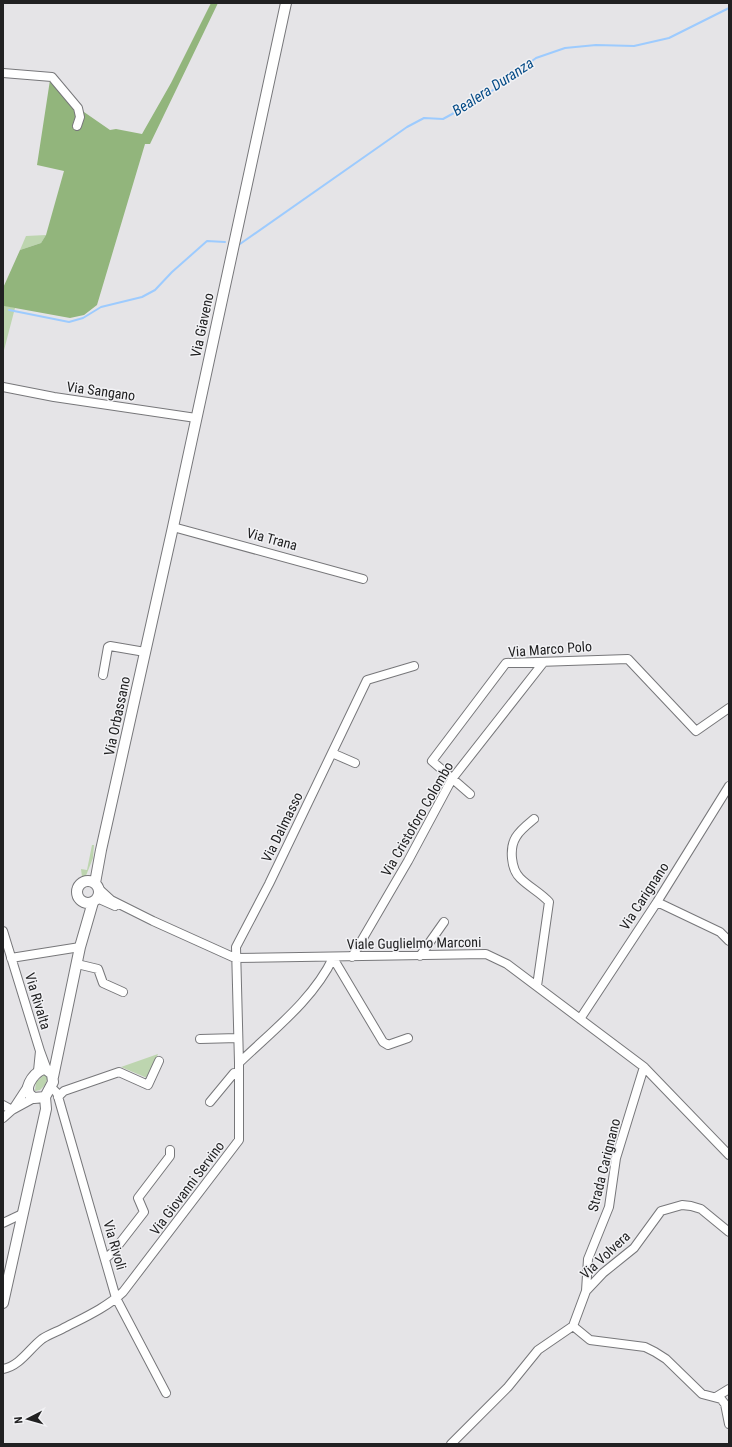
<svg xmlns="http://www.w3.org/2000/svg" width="732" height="1447" font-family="'Roboto Condensed',sans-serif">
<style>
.green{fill:#bdd5af}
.forest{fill:#92b57c}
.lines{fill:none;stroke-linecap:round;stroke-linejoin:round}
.stream{stroke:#9dcbfe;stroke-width:2}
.minor-casing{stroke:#77777a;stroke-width:10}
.major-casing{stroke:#77777a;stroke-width:12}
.minor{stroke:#fff;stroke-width:8}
.major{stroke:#fff;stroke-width:10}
.labels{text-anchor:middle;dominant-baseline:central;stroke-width:3;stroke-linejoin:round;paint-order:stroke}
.street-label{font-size:14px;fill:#212122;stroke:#f2f2f5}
.water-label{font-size:15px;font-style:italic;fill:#054b86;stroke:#f2f2f5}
</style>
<rect width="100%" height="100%" fill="#e5e4e7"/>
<path class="green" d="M46 235 41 243 20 250 26 236Z
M3 305 15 308 3 354Z
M92 845H94L93 858 85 878 82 877 81 869 87 870Z
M158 1054 147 1078 121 1067Z
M45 1074 48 1077 45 1085 40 1090 35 1091 36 1082Z"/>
<path class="forest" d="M211 3H218L150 144H145L97 305 84 315 70 318 4 306 3 288 20 250 41 243 46 235 64 171 37 165 50 80 77 110 84 112 110 130 116 129 142 134 171 83Z"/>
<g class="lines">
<path class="stream" d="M240 244 407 127 424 118 443 119 485 96 536 58 565 48 596 45 634 46 669 38 729 8
M9 310 69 322 83 318 101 307 142 297 155 290 172 272 207 241 225 242"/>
<defs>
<path id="minor" d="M3 73 52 77 78 108 80 117 77 126
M3 387 54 397 196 418
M173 527 363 579
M103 675 108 647 110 646 145 652
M332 753 355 763
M470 794 432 761 506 663 628 659 696 731 729 708
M534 819C528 824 520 830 516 837 509 848 511 869 520 878 529 887 541 893 549 902L537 986
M99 889 111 900 153 921 235 958 486 954 507 964 644 1067 729 1155
M97 898 115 906
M657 902 720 932 729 941
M3 931 40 1051
M420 956 444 922
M352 957 408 861 452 779 543 663
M11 958 80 947
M333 958 383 1042 388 1045 408 1038
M77 964 98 969 103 983 123 992
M580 1019 657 902 729 786
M200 1039 238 1038
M239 1063 236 947 269 884 367 680 414 666
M38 1071 40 1051 47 1070
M51 1087 57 1093 116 1298 166 1393
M58 1097 64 1091 119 1072 148 1085 159 1061
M210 1102 234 1073H239
M3 1105 12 1110
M13 1109 28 1086
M3 1118 12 1110 34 1098
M3 1223 22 1214
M106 1258 113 1252 144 1212 138 1198 170 1156V1150
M586 1291 588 1259 609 1207 616 1158 644 1067
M573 1326 590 1340 645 1347 655 1352 666 1359 702 1394 721 1399 725 1404 729 1424
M3 1369C20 1366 30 1348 42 1339 48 1335 56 1332 62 1329 83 1318 106 1308 123 1292L239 1140V1063C272 1031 313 1000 333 958
M716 1397 729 1389
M451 1444 508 1387 538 1350 573 1326 586 1291 603 1273 634 1248 661 1211 682 1205 691 1206 701 1209 729 1232"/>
<path id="major" d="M77 892a11 11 0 1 1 22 0a11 11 0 1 1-22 0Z
M95 883 101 850 173 527 286 3
M43 1069 47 1070 52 1074 53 1082 45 1097 34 1098C20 1091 33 1074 43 1069Z
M53 1077 80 947 93 902
M3 1303 46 1109 45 1097"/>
</defs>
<use href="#minor" class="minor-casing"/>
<use href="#major" class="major-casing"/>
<use href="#minor" class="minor"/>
<use href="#major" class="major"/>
</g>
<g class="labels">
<g class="street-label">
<text transform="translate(202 325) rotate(-78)">Via Giaveno</text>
<text transform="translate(101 391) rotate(8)">Via Sangano</text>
<text transform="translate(272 539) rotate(15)">Via Trana</text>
<text transform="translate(550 649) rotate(-4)">Via Marco Polo</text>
<text transform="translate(117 716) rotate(-78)">Via Orbassano</text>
<text transform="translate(417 819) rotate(-60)">Via Cristoforo Colombo</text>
<text transform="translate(282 827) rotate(-64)">Via Dalmasso</text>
<text transform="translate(644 896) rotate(-57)">Via Carignano</text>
<text transform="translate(414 943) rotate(-1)">Viale Guglielmo Marconi</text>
<text transform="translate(38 1001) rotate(73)">Via Rivalta</text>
<text transform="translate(604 1165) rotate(-76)">Strada Carignano</text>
<text transform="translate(187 1188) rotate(-53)">Via Giovanni Servino</text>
<text transform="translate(115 1245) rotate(74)">Via Rivoli</text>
<text transform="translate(605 1255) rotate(-43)">Via Volvera</text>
</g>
<g class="water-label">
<text transform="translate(493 87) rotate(-33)">Bealera Duranza</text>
</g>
</g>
<rect width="732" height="1447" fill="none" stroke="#212122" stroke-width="8"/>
<g transform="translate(28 1419) rotate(264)" stroke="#f2f2f5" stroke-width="3" paint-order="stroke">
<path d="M0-3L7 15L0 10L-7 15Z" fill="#212122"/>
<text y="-6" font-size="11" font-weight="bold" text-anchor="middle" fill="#212122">N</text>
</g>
</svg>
